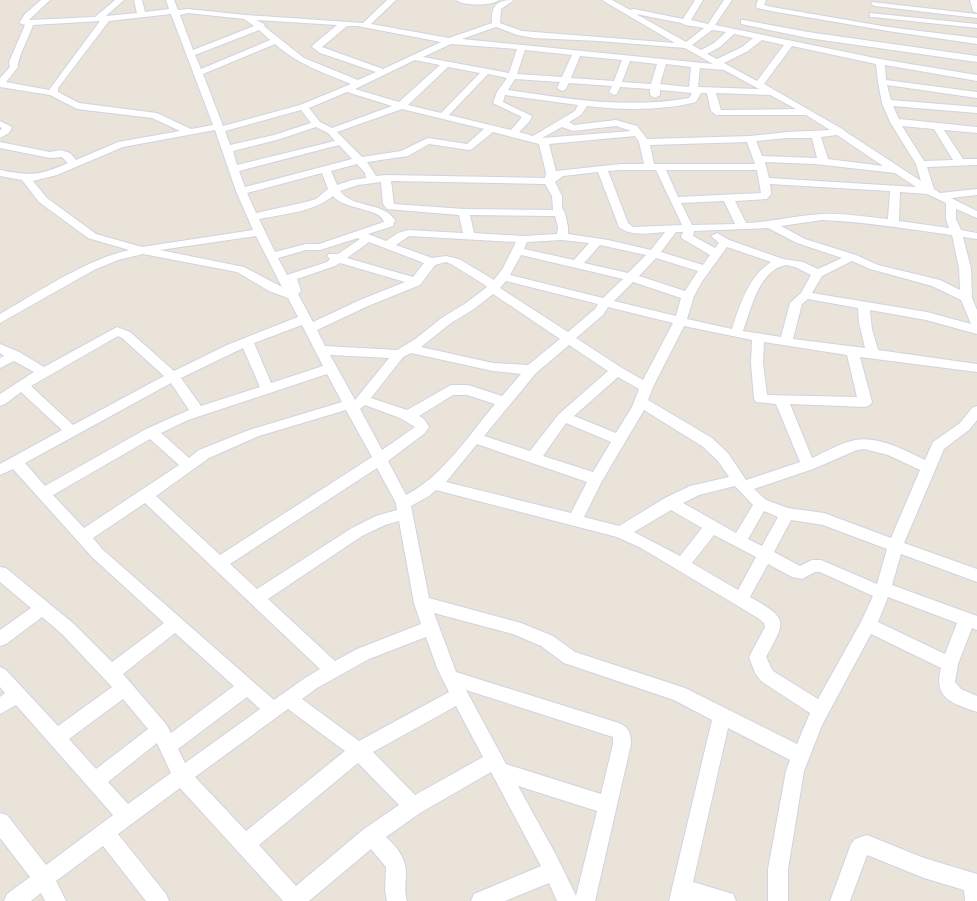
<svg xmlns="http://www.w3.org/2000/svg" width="977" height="901" font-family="Inter,sans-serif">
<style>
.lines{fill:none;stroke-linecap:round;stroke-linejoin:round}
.minor-casing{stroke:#d0d3e0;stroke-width:2}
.minor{fill:#fff;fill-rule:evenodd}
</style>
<rect width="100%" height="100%" fill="#e9e3da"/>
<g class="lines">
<defs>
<path id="minor" d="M41 0H50L29 20 95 17 115 0H124L106 16 137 13 134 0H142L145 12 169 9 166 0H174L178 10 188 9 246 15 363 23 387 0H396L371 24 449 38 492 23C491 5 497 0 514 0L501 9 500 23 522 31 675 43 602 0H612L630 10 634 9 683 19 695 0H703L691 20 708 24 724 0H732L715 25 880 59 977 75V81L885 65 886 80 977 92V98L887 85 891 100 977 107V113L893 106 899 119 977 127V133L944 130 963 159H977V165L927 167 934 189 940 193 977 189V195L951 198 977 211V218L956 209V219L961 230 977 233V239L963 237 971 268 972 298 977 310V334L926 320 870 310V311L872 329 878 350 977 364V372L860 357 872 402 870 405 865 407 790 404 812 458C825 452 840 443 855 440 879 436 904 450 925 460L933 442 960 423 972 408 977 406V420L970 429 944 449 904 543 977 569V582L901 554 892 585 977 616V630L972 628 958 664 955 682 961 689 977 696V712C952 703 933 699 941 668L871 634 822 725 804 771 788 869V901H768V869L786 771 790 760 728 728 693 882 733 894 736 901H669L712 720 674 700 564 663 541 646 513 634 434 613 456 672 619 723C629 727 631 734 631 744L595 901H557L549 883 505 901H471L474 894 541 866 491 772 420 813 386 837C396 846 406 858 406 872 406 882 404 891 407 901H387L385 891 386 867 371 849 309 901H283L180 788 118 834 166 894 169 901H146L103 846 56 881 66 901H45L41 893 31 901H4L7 894 30 877 0 838V813L7 815 46 865 113 815 16 705 0 714V697L5 693 0 687V667L6 670 58 726 112 687 62 634 42 617 6 644 0 646V630L31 608 0 582V567L6 568 74 624 112 662 164 623 92 557 13 469 0 475V464L62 430 21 392 5 404 0 406V394L34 372 14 361 0 368V358L4 356 0 353V344L19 352 44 367 117 327 130 332 174 371 227 345 298 317 288 298 269 291 237 272 143 254 118 260 94 270 0 323V314C40 291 85 260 129 250L88 238 39 202 22 180 0 176V170C32 176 38 176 68 163L62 157 50 158 0 148V142L50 152 61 150 70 153 76 160 118 142 180 131 152 118 77 109 50 95 0 87V78L10 67 9 62 25 25 19 23 25 14ZM188 13 244 19 254 26 193 50 180 15ZM171 14 213 125 191 129 157 113 79 103 58 92V88L109 21ZM636 14 681 23 685 25 704 28 686 42ZM256 20 337 25 313 45 312 47 320 53 376 72 358 80 304 58 265 27 264 24ZM100 21 49 90 6 82 18 67C17 59 30 35 33 25ZM347 26H357L441 42 383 69 322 47ZM496 27 517 35 534 38 599 41 685 48 713 64 462 39ZM259 30 270 40 201 69 195 55ZM712 30 726 32 714 43 701 50 692 45ZM734 34 753 38 742 47 717 59 707 54 720 47ZM762 40 784 45 757 81 724 63 748 51ZM275 44C299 65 322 72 351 84L300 105 223 126 203 74ZM451 44 517 49 509 73 423 57ZM792 46 876 64 878 82 882 103 890 122 916 164 921 181 846 132 844 130 764 84ZM525 50 572 55 562 77 517 74ZM580 56 622 60 614 81 571 78ZM415 60 440 65 399 102 355 89ZM630 61 657 64 651 84 622 82ZM666 64 691 67 689 87 660 84ZM448 67 480 73 441 113 408 105ZM700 68 724 70 759 89 698 87ZM488 74 507 78 497 92 493 103 522 117 511 130 449 115ZM515 79 560 82 557 88 562 91 565 90 569 83 612 86 609 92 614 95 617 94 620 87 650 89V95L655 98 660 95V90L692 93 689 98C629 109 568 99 508 90ZM347 92 392 106 332 128 320 122 309 108ZM701 93H707L711 111 716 115H806L830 130 787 132 750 136 647 139 637 126 616 120 574 125 569 122 581 115 587 106C623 110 661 111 696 102ZM716 93 770 95 796 109 721 110ZM505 95 578 105 575 111 533 136 519 132 529 122 532 116 503 102ZM402 109 484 129 467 144 428 138 401 151 362 157 337 132ZM301 110 311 123 274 135 230 145 225 131ZM616 126 631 131 542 138 562 127 573 131ZM902 126 934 129 953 160 924 161ZM316 127 328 133 335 141 237 165 233 151 280 139ZM215 130 236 191 253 230 142 247 96 234 47 198 33 181 57 175 123 147ZM493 132 539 144 546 173 545 178 386 175 376 176 367 162 408 156 429 144 469 150 472 149ZM837 135 883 166 828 159 821 137ZM635 136 639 142 644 164H621L556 171 549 144ZM787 138H812L817 158 762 156 756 141ZM747 142 755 164H654L650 145ZM339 145 352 159 245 187 239 171ZM765 162 815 164 895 173 916 187 769 178ZM357 164 365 173 366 178 352 180 337 185 331 171ZM621 170H656L682 225 633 227 628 223 608 171ZM666 170H757L761 193 678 197ZM598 172 619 227C631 237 650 233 665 232L651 250 608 240 568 234V227L565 213 562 208V196L555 182 563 176ZM322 173 328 189 316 199 306 202 256 213 247 193ZM391 181 545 184 552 196 553 210 464 209 394 204ZM381 182 383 204 387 209 459 215 463 233 408 230 398 233 386 241 368 234 393 226 395 220C382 201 354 209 340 191L358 185ZM770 184 890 191 888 219C866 217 844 213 823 214 797 215 772 222 746 223L735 201 767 199 771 194ZM900 192 927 194 946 203V219L949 228 899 221ZM333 196C344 210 381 208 384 222L319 244H306L275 252 259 219C284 214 313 212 333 196ZM724 201 735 224 692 225 681 203ZM470 215 555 216 558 227 557 234 523 236 474 233ZM822 220C866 222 909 229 952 235L959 268 960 290 940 280 878 265 856 255 805 239 781 226ZM768 228 797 243 842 258 818 269 803 262 783 259 729 240 717 233 711 236 719 243 715 248 693 236 694 231ZM676 232H683L681 237 683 239 710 255 703 265 661 252ZM256 236 282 287 244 267 160 250ZM409 236 516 242 503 268 494 280 459 259 446 256 432 258 396 245ZM358 238 360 239 338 254H329L327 256 330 259 327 262 287 275 278 258 306 250H320ZM562 240 589 243 574 260 524 249 527 242ZM369 242 424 263 413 277 347 258ZM600 245 646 255 628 273 584 263ZM727 247 771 262C748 277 740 305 732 329L687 319 694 296 703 280ZM521 255 623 279 603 298 510 275ZM656 258 698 271 685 291 639 276ZM852 261 870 269 932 286 961 300 971 324 927 312 812 293 822 276ZM446 262 451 264 485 285 487 287 466 303 443 317 414 340 397 350 325 346 317 330 368 306 420 285 435 265ZM340 263 405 282 360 300 313 322 298 294 301 291 297 279 335 266ZM786 265 795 267 811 275 801 293 790 303 781 337 743 331C751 309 759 270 786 265ZM506 281 598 304 595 309 568 332 500 288ZM633 282 681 298 676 316 614 301ZM493 294 560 339 528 365 493 363 421 347 451 323 474 309ZM808 299 858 308 859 323 865 348 793 339 802 304ZM608 307 673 323 643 380 622 368 576 338 603 315ZM302 325 323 366 271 383 254 343ZM684 326 752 340 751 363 754 399 756 402 776 404 800 462 746 480 728 453 712 438 648 400 653 387ZM118 336 122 338 164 376 73 425 31 386ZM764 342 847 355 857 397 767 395 763 363ZM569 345 608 371 559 414 530 451 484 436 536 373ZM243 348 260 387 201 406 181 378ZM411 353 493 371 521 374 502 396 468 385H451L407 410 371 398 403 357ZM330 355 389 358 355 400ZM327 374 342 402 249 430 199 450 189 458 161 433 188 420ZM618 377 639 389 632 407 616 433 574 416ZM171 383 189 410 146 429 45 486 25 463ZM453 395H467L495 404C469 435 443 476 406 495L388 461 425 433 429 427 424 419 419 416ZM365 405 400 418 415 427 382 450 360 409ZM346 410 372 457 220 555 156 496 209 458 259 436ZM644 410 702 446 718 461 729 477 690 486 665 498 619 526 584 517 602 481ZM566 423 611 442 593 472 543 456ZM150 439 179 465 84 528 53 495ZM477 444 587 482 571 513 446 482ZM864 449 888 455 920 470 891 538 824 513 788 508 766 500 754 489 813 469 857 450ZM377 468 396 503 397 510 376 516 352 528 257 589 230 564ZM735 486 753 505 736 533 683 503 699 495ZM436 490 617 537 641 548 758 618 764 623 765 627 749 657 755 673 761 681 810 713 797 744 685 688 575 652 553 636 521 623 429 598 411 506 429 496ZM145 503 320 669 305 678 274 700 102 549 93 538ZM671 510 702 528 680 556 634 532ZM764 511 778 517 762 546 748 539ZM791 520 823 525 887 549 877 584 821 560H812L800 566 774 552ZM399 521 414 603 421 624 357 649 335 661 268 599 362 536 385 525ZM714 535 756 557 738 590 692 563ZM768 564 792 577 802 579 815 572H820L873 596 861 622 818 699 773 671 766 657C786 620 789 619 750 597ZM888 597 957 623 945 654 878 622ZM175 633 234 686 171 733 166 724 123 674ZM426 637 437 668 449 692 359 741 302 699 317 688 369 659ZM466 690 613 737V744L601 794 506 764ZM247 697 260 709 185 763 178 749ZM123 699 148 729 96 769 69 739ZM456 706 483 757 415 795 373 752ZM288 709 345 751 246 831 195 777ZM157 743 171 773 128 804 108 782ZM358 763 399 805 364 829 296 886 259 845ZM518 786 597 811 576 896 556 855Z
M456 0H499C492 6 463 6 456 0Z
M758 0H766L764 5 772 7 888 27 977 38V44L888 31 771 11 757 8 756 6Z
M970 0H977V13L973 11Z
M872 2 977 14V18L875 6 871 4Z
M870 13 977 24V28L873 17H870Z
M741 20H744L808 32 977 56V62L808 38 741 24Z
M0 121 12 127 9 133 0 138V131L2 128 0 127Z
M867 835 924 858 977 874V901H965L964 890 924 878 867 855 850 901H830L851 844 855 839Z"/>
</defs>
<use href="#minor" class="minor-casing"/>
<use href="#minor" class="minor"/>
</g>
</svg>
